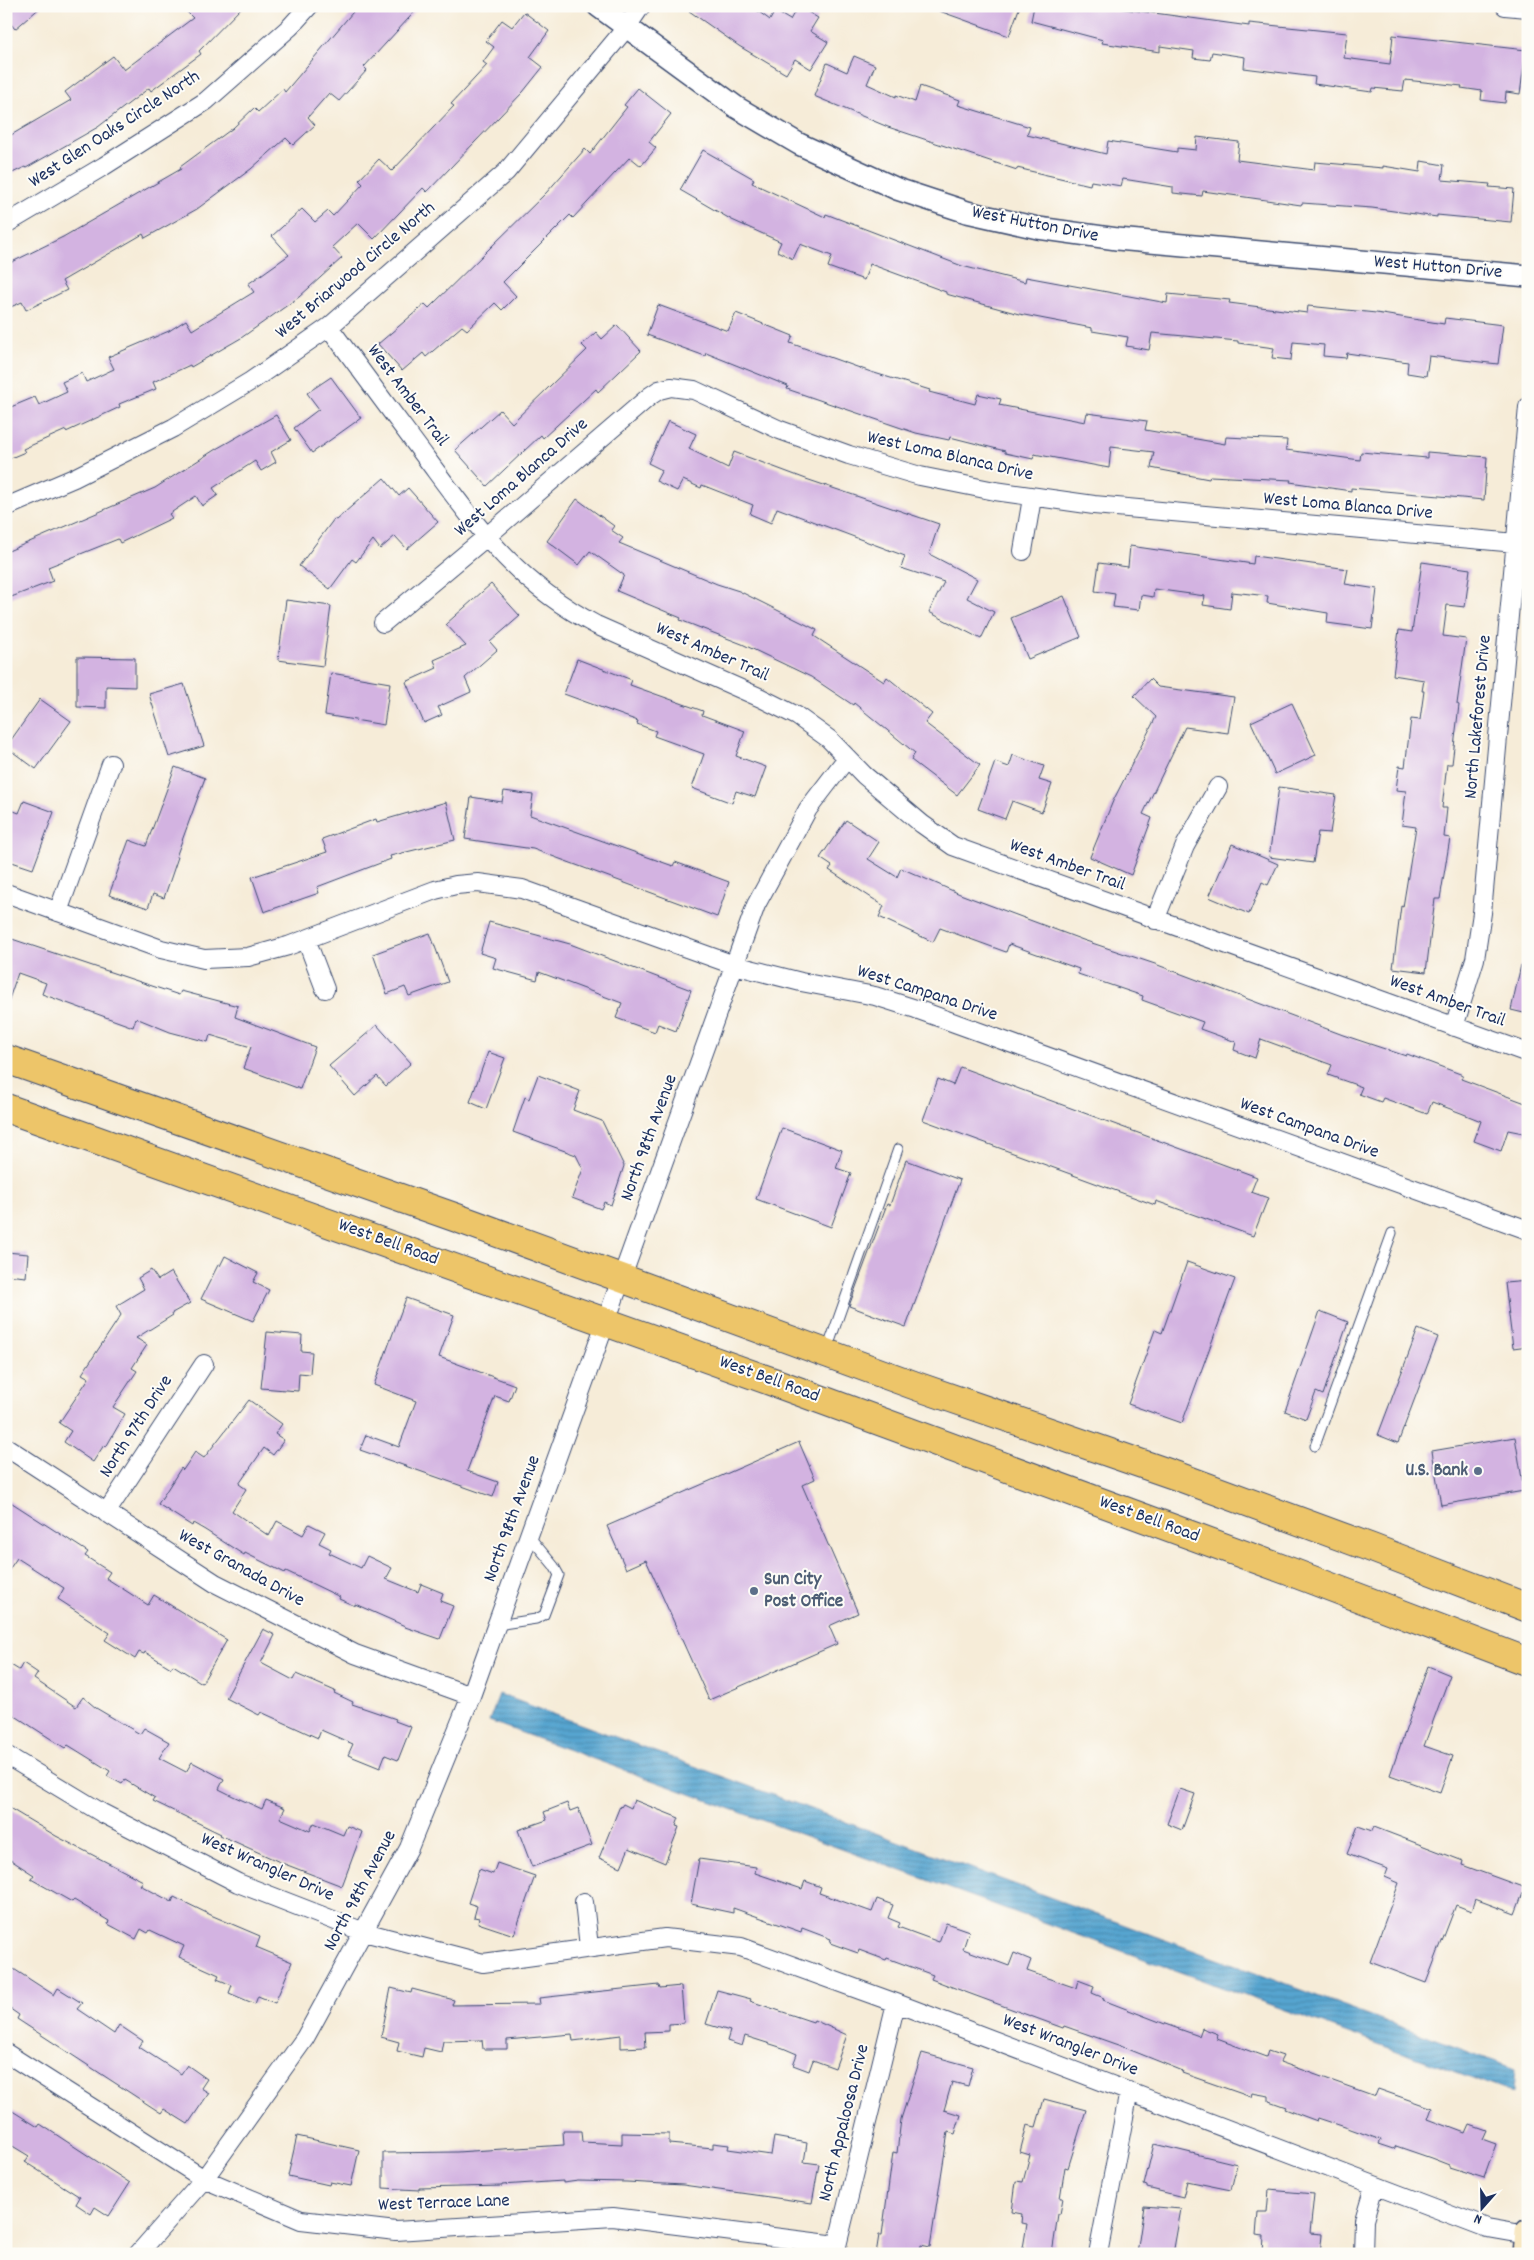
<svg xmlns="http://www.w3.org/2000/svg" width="1534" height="2260" font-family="Dekko,sans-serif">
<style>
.water{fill:url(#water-rules);stroke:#386a97}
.building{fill:#d3b3e1}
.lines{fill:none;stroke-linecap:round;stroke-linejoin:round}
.service-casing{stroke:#3c4b70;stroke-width:11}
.minor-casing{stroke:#3c4b70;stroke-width:20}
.tertiary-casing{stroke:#3c4b70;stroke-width:24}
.secondary-casing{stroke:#3c4b70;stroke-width:28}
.primary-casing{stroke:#3c4b70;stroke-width:30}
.service{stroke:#fff;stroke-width:9}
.minor{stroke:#fff;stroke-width:18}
.tertiary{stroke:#fff;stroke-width:21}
.secondary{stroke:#f8e8c3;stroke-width:25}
.primary{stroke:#edc569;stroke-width:28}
.service-dot{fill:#5c6f8a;stroke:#fdfcf7;stroke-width:2}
.labels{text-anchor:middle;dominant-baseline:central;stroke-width:4;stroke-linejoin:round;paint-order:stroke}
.street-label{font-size:19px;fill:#1b2f5e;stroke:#fdfcf7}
.service-label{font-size:19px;font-weight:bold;fill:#4e5e75;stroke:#fdfcf7;text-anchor:end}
</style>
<defs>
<pattern id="water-rules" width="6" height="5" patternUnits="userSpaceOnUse" patternTransform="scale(1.25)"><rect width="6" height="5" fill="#56a5d0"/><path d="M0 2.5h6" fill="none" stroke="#4687ac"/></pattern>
</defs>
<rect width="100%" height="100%" fill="#fdfcf7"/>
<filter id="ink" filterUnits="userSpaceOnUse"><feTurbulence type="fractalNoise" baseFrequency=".02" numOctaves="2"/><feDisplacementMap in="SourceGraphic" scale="10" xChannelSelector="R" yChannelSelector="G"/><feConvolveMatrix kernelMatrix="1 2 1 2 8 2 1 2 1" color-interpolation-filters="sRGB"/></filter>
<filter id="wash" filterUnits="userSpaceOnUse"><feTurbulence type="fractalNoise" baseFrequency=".0096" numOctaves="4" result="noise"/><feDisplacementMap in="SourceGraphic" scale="20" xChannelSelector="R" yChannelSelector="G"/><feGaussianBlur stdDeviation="1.12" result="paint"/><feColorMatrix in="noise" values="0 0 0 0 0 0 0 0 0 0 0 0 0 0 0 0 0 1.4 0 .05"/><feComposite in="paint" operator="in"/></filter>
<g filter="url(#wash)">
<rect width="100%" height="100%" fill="#f6ecd8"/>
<path class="water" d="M499 1694 1515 2069 1513 2093 489 1721Z"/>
<g id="blocks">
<path class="building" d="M6 6H42L15 29 6 18Z
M181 6H243L199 51 201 54 151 91 149 88 98 127 26 168 25 167 6 176V138L71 100 65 92 113 56 124 70 193 18Z
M358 6H420L364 67 367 70 339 101 329 93 308 117 315 125 293 145 286 138 251 169 197 209 145 238 143 234 62 281 67 290 26 310 22 302 6 309V265L63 237 181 169 180 167 233 128 254 108 258 112 283 89 285 92Z
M682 6H751L770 20 775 11 790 20 798 6 818 18 810 31 828 42 811 69 795 59 786 74 739 46Z
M932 6H1020L1009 36 931 8Z
M1034 6H1103L1249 26V23L1347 33 1344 58 1390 64 1393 35 1526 50 1520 94 1506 92 1505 103 1481 100 1482 91 1461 88 1462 86 1405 80 1403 91 1373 88 1372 92 1314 84 1315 77 1244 68 1245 57 1212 52 1210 60 1193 58 1194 51 1160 46V52L1102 43 1103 40 1031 21Z
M524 12 549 31 530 57 543 67 523 92 427 192 423 188 374 239 358 223 332 247 342 258 299 297 241 338 191 367 190 365 153 382 156 389 119 404 120 407 66 432V430L23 449 25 452 6 460V409L35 397 39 405 67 392 62 382 82 373 86 382 114 369 108 357 169 331 186 320 192 330 254 292 248 284 289 255 272 236 302 209 315 222 328 211 333 216 363 184 359 180 379 159 392 171 454 106 451 104 487 65 483 62 494 47 486 41 502 20 512 27Z
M854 56 875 65 867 84 896 97V95L915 102 920 86 960 100 958 105 1030 127 1027 135 1106 154 1108 141 1177 152V148L1196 150 1197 137 1239 142 1237 160 1314 170 1315 162 1383 168V166L1420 172 1421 161 1444 165 1442 180 1490 184 1489 187 1514 189 1511 222 1437 215V217L1372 208 1302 203 1301 205 1203 191 1202 196 1173 193V187L1123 179 1121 186 1091 181 1090 185 1017 168V170L888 127 814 96 827 63 847 72Z
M638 88 671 114 649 142 656 148 641 166 630 157 573 218 570 215 503 282 516 296 502 310 495 303 467 330 462 326 426 357 423 353 402 371 378 344 425 304 429 308 546 193 585 149 590 154 627 107 624 105Z
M703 150 754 179 752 183 825 217 826 214 962 266 1025 282 1026 277 1167 303 1168 294 1230 300 1229 303 1307 313 1308 306 1376 313 1444 324 1445 318 1503 325 1498 364 1429 356 1426 376 1407 373 1408 362 1347 353 1346 358 1323 356 1324 345 1293 342 1291 360 1272 358 1274 348 1238 343V341L1152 333 1149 350 1126 346 1128 337 1092 331V328L1019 314 946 294V292L870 264 864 280 828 267 832 256 800 244 793 259 777 251 781 242 732 220 680 190Z
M658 305 728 331 736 313 793 336 790 343 871 372 930 390 929 392 975 404 978 394 1001 399 999 405 1085 422 1087 413 1147 421 1145 430 1225 444 1226 437 1287 440 1286 450 1360 460 1361 452 1427 458V452L1487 457 1484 500 1351 488V491L1290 482 1291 480 1210 476 1209 479 1151 468 1154 452 1111 447 1109 468 1034 454 1033 459 1005 453V451L950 437 949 440 916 433 787 389 788 386 706 353 705 356 647 335Z
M617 325 641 351 598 392 596 389 543 438 541 435 487 486 455 450 500 410 512 423 587 350 582 345 596 332 602 339Z
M331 377 361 418 312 453 294 428 319 409 307 393Z
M276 415 291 440 271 452 276 462 261 471 255 461 213 488 218 495 202 506 196 496 169 514 172 518 120 543 118 539 48 567 53 581 6 599V552L155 488 216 449Z
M668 421 696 434 689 449 728 468 734 452 806 479 939 524 929 554 977 579 967 598 994 612 981 639 929 612 944 582 901 568 905 556 777 508 771 523 750 514 753 505 702 485 701 488 683 480 677 491 656 481 662 470 648 463Z
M384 478 399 496 408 488 438 522 407 549 395 536 380 549 373 540 356 562 352 559 330 589 299 566 334 519 336 520Z
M577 499 614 526 611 530 623 538 619 543 717 584 739 591 817 630 814 636 884 682 887 677 932 714 925 723 980 765 957 795 911 760 915 753 854 703 853 705 811 677 742 644 680 620 681 618 617 591 624 575 590 551 579 565 547 541Z
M1130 546 1253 564 1254 556 1348 569 1345 584 1377 589 1372 629 1327 623 1328 613 1267 603 1268 596 1232 592 1230 609 1203 605 1205 596 1154 589 1153 597 1141 595 1139 610 1113 607 1115 594 1095 591 1099 563 1128 567Z
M1422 562 1470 569 1465 607 1447 605 1443 636 1466 639 1457 704 1459 705 1452 764H1447L1442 808H1447L1444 837 1450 838 1440 899H1435L1426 972 1393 968 1401 906 1403 907 1416 827 1402 825 1406 791 1396 790 1399 766 1405 767 1411 719 1420 720 1424 691H1422L1424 680 1393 675 1399 630 1412 632Z
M491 584 520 616 490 642 497 650 465 678 471 692 438 707 442 715 424 723 406 682 437 668 434 660 466 646 446 624Z
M1064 596 1081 637 1028 659 1011 618Z
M286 600 331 606 323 666 278 660Z
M77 657 135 658V687L106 686V708L77 707Z
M577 659 632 680 630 685 703 711 702 715 745 731 736 756 766 767 755 797 736 791 732 803 692 788 704 754 654 736 656 731 637 724 638 721 564 694Z
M331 673 390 683 384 725 325 715Z
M1150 679 1158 687 1234 697 1228 733 1185 727 1143 814 1152 818 1131 875 1090 857 1113 801 1156 717 1134 696Z
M184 684 204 746 169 757 149 694Z
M40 699 71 721 36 769 6 747Z
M1292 703 1316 755 1275 774 1251 722Z
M1013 755 1044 766 1039 780 1052 784 1042 812 1012 801 1005 819 978 809 995 762 1009 767Z
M175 767 205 778 176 857H178L164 898 153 894 148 908 109 895 129 840 146 846Z
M1279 787 1336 795 1330 833 1318 832 1313 863 1269 857Z
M504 791 533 795 530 815 673 866 675 862 729 882 717 917 533 849 465 839 471 797 502 802Z
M24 801 54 812 33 869 6 860V808L19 813Z
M446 802 455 840 390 856 391 859 317 887 319 893 264 912 252 877 327 852 322 839 376 819 377 822Z
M846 820 879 842 868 859 897 877 901 868 960 894 1083 940 1155 964 1343 1035 1406 1056 1407 1054 1463 1075 1461 1079 1528 1104V1134L1508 1130 1501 1151 1474 1141 1481 1121 1461 1113 1432 1102 1427 1114 1383 1098 1381 1102 1359 1094 1362 1087 1328 1075 1332 1065 1261 1039 1255 1058 1234 1050 1236 1042 1200 1029 1203 1022 1142 1000 1143 996 1078 974 1079 969 1009 944 1006 952 940 928 933 942 879 917 884 906 829 870 832 866 820 858Z
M1232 844 1278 864 1268 885 1262 882 1249 914 1209 897Z
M489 922 570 944 691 990 676 1031 658 1024 655 1032 616 1018 622 1003 539 972 537 980 493 968 496 958 480 953Z
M430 933 448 982 409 996 405 987 387 994 373 954Z
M6 937 179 995 181 991 238 1006 235 1017 315 1047 300 1089 243 1068 251 1047 210 1035 208 1042 170 1032 136 1018 133 1027 42 994 46 983 18 973 8 1002 6 1001Z
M1521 965H1528V1014L1511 1010Z
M377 1025 411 1063 386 1086 377 1076 355 1096 329 1066Z
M488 1052 505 1058 486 1109 470 1102Z
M960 1067 1257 1177 1251 1192 1268 1198 1253 1236 1156 1201 1155 1205 923 1120 938 1079 953 1085Z
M538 1075 580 1091 573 1110 602 1121 624 1166 611 1205 604 1202 601 1209 572 1198 583 1169 576 1155 513 1132 525 1097 529 1099Z
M782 1128 842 1150 836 1168 851 1173 831 1227 756 1199Z
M906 1160 960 1180 906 1327 849 1306 887 1204 890 1205Z
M6 1252 28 1254 26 1277 6 1275Z
M225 1256 258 1273 253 1282 269 1290 253 1321 201 1299 218 1265 220 1266Z
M1187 1262 1235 1279 1182 1423 1128 1404 1155 1330 1162 1333Z
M151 1270 158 1280 171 1272 190 1303 172 1313 173 1315 136 1338 147 1345 132 1368 137 1371 113 1407 125 1414 106 1447 104 1445 93 1462 64 1442 71 1431 59 1423 89 1378 82 1374 121 1315 116 1306 144 1289 138 1278Z
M1528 1281V1346L1513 1348 1505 1283Z
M406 1298 454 1315 439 1357 515 1385 509 1401 495 1396 467 1471 498 1482 493 1497 360 1450 366 1435 399 1447 416 1401 374 1385Z
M1320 1311 1348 1322 1323 1395 1316 1392 1306 1419 1285 1411Z
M1418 1329 1438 1337 1398 1443 1378 1435Z
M267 1332 302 1335 301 1351 312 1352 310 1374 299 1373 298 1391 261 1388Z
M249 1400 282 1424 275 1434 284 1440 273 1455 264 1448 239 1484 246 1489 232 1511 269 1536 277 1521 303 1535 309 1524 325 1532 319 1543 331 1549 329 1553 361 1568 367 1556 392 1568 386 1579 418 1592 421 1584 443 1593 440 1601 453 1606 440 1639 405 1627V1626L355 1604V1606L339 1599 340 1597 286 1571 285 1573 245 1553 244 1555 205 1530 193 1523 192 1526 158 1504 181 1468 183 1470 195 1452 204 1458Z
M1515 1437 1524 1491 1441 1505 1432 1451Z
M799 1442 815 1479 802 1485 858 1613 829 1626 837 1644 709 1700 646 1560 626 1569 607 1526Z
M6 1499 88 1552 85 1556 110 1572 106 1578 148 1605 154 1595 227 1640 202 1683 173 1665 171 1668 145 1652 144 1654 139 1652 135 1659 105 1640 110 1633 58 1599 64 1588 17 1558 6 1574Z
M263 1629 275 1635 261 1663 293 1680 296 1674 335 1691 334 1693 353 1702 352 1704 396 1719 395 1721 411 1727 398 1760 385 1755 380 1768 348 1755 353 1744 321 1730 318 1738 261 1712 259 1715 226 1698Z
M6 1662 19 1670 23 1663 38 1673 34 1679 76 1707 83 1697 96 1708 140 1734 144 1728 169 1742 159 1758 186 1772 192 1762 224 1779 219 1789 233 1796 262 1809 266 1800 285 1808 280 1818 310 1831 314 1823 343 1835 347 1826 362 1832 342 1886 282 1863 220 1835 221 1834 153 1801 155 1798 125 1780 122 1784 107 1776 110 1771 68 1745 65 1748 6 1710Z
M1428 1666 1450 1675 1424 1746 1453 1756 1440 1793 1390 1775Z
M1180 1789 1195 1794 1182 1830 1167 1824Z
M634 1800 679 1818 676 1826 679 1827 665 1863 629 1848 621 1867 599 1858 620 1806 621 1807 623 1804 631 1808Z
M567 1803 570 1811 578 1808 592 1845 532 1867 518 1830 547 1820 544 1812Z
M6 1806 56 1836 143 1881 140 1885 172 1902 174 1897 213 1916 260 1936 256 1947 292 1962 275 2003 258 1996 255 2004 229 1993 232 1985 217 1979 219 1975 179 1957 184 1946 150 1930 148 1933 141 1929 136 1939 108 1924 109 1921 74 1900 72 1902 31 1879 34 1875 6 1857Z
M1358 1826 1372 1831 1374 1827 1463 1861 1462 1865 1525 1888 1515 1914 1475 1899 1471 1911 1456 1905 1426 1983 1370 1962 1399 1883 1385 1877 1388 1869 1347 1854Z
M699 1859 756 1867 755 1873 802 1889 805 1881 821 1887 819 1893 872 1912 877 1899 893 1905 888 1918 900 1923 898 1927 939 1942 946 1923 969 1931 963 1949 1009 1966 1014 1953 1031 1960 1027 1971 1076 1988 1078 1980 1094 1986 1092 1993 1104 1998 1103 2000 1165 2024 1199 2036 1202 2028 1218 2034 1217 2039 1266 2057 1268 2051 1283 2056 1280 2062 1375 2096 1378 2089 1432 2108 1428 2119 1465 2133 1469 2124 1486 2130 1482 2139 1496 2144 1484 2178 1449 2167V2165L1431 2158 1396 2146 1394 2149 1379 2144 1381 2140 1345 2127 1318 2118 1317 2121 1285 2109 1286 2107 1269 2101V2096L1252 2093 1251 2097 1182 2073 1183 2071 1118 2045 1064 2026 1063 2028 968 1993 931 1979 933 1975 887 1958 886 1960 859 1950 858 1953 830 1943 831 1939 802 1928 801 1932 733 1908V1913L691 1904Z
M497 1863 535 1876 514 1935 478 1923 479 1918 474 1917 477 1906 468 1903 479 1869 493 1874Z
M6 1964 54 1995 58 1988 82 2003 77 2009 114 2034 119 2025 143 2041 139 2047 181 2074 187 2065 207 2079 201 2088 209 2093 188 2124 164 2109 161 2113 17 2019 19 2015 6 2006Z
M659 1985 660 1988 681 1986 684 2023 669 2024V2031L645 2032 646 2047 621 2048V2035L573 2041 572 2034 507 2040V2049H483L482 2040 443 2041 441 2052 424 2048 422 2057 397 2051 399 2042 381 2037 391 1988 411 1993 412 1989 454 2000 452 2005 540 2004 539 1998Z
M717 1990 751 1999 750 2001 813 2022 814 2020 847 2035 835 2068 813 2060 809 2071 793 2065 797 2054 783 2048 745 2036 742 2046 727 2041 730 2031 706 2024Z
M922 2053 973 2067 968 2086 952 2082 944 2110 961 2115 955 2134 948 2132 930 2247 921 2245 920 2254H876L879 2235H882L893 2152 897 2153 901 2119Z
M1044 2099 1086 2110 1068 2168 1065 2167 1060 2198H1063L1060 2214H1058L1052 2254H1022L1027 2224 1021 2223 1022 2214 1012 2212 1016 2181 1023 2182 1030 2155 1020 2152 1027 2125 1036 2127Z
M6 2107 38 2127 40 2124 130 2183 109 2216 95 2207 91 2214 76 2204 80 2197 25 2162 29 2156 6 2142Z
M563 2131H581L582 2142 622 2144V2133L669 2134V2144L713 2148V2143L729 2145 728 2149 771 2155 774 2137 807 2143 804 2162 819 2164 812 2203 683 2185 627 2182 578 2181 563 2183V2181L502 2185V2186L419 2188V2190L383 2188V2153L457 2152 564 2145Z
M297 2136 359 2150 351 2186 330 2182 329 2185 288 2176Z
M1154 2144 1237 2164 1231 2190 1187 2181 1183 2197 1147 2188V2186L1144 2185Z
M1269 2190 1314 2194 1310 2233 1322 2234 1320 2254 1263 2253 1264 2236 1256 2235 1258 2212H1267Z
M1144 2206 1181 2209 1173 2254H1137Z"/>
</g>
</g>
<g filter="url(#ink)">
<use href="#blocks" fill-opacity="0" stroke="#3c4b70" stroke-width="1"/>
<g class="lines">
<defs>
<path id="service" d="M827 1350 898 1149
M1315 1446 1392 1233
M497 1625 536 1619 544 1615 559 1575 554 1566 529 1536"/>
<path id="minor" d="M1505 6 1528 8
M6 224 104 166 206 101 290 27 309 6
M329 327C361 371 394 415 426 458 479 529 515 582 596 625L761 698 797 716 829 739 864 775 922 824 953 846 1528 1053
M6 507 74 478 173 428 251 381 329 327 506 172 626 28 641 6
M1023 551 1032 498
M383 623 485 538 650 396 659 390 671 387 694 390 780 430 849 455 920 476 995 491 1094 505 1516 543
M6 893 161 949 204 959 248 957 288 946 435 890 456 885 478 883 522 889 734 965 801 982 875 996 916 1009 1528 1230
M58 912 111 764
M1155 920 1185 846 1218 787
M306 939 325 989
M1454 1027 1475 959 1482 913 1528 407
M6 1447 215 1583 355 1654 471 1696
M106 1513 204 1364
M6 1755 102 1813 238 1883 364 1932 483 1963 665 1938 741 1947 896 2003 1487 2228 1527 2235
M584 1902 589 1947
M6 2053 204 2179 301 2220 396 2231 613 2217 837 2245
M138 2254 204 2179 305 2038 409 1848 471 1696 756 905 808 809 847 758
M835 2254 896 2003
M1098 2254 1129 2091
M1363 2254 1364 2220 1374 2186"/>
<path id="tertiary" d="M598 6 736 107 799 144 897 189 967 212 1038 228 1117 239 1528 276"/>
<path id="secondary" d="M1526 2254 1528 2231"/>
<path id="primary" d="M6 1059 457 1218 919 1387 1177 1476 1372 1548 1528 1608
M6 1108 776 1383 1294 1573 1528 1662"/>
</defs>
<use href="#service" class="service-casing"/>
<use href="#minor" class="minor-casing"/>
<use href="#tertiary" class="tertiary-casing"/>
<use href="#secondary" class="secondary-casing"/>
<use href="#primary" class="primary-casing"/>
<use href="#service" class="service"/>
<use href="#minor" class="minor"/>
<use href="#tertiary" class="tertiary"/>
<use href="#secondary" class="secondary"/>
<use href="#primary" class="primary"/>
</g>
</g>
<g class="service-dot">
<circle cx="1478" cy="1471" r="5"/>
<circle cx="754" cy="1591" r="5"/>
</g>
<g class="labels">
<g class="street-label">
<text transform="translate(115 130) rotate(-33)">West Glen Oaks Circle North</text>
<text transform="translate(1035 225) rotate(11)">West Hutton Drive</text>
<text transform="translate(1438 268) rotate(5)">West Hutton Drive</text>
<text transform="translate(356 271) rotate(-40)">West Briarwood Circle North</text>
<text transform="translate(407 396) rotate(53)">West Amber Trail</text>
<text transform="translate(950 457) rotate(13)">West Loma Blanca Drive</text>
<text transform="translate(522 478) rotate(-41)">West Loma Blanca Drive</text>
<text transform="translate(1348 507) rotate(5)">West Loma Blanca Drive</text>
<text transform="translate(712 653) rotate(24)">West Amber Trail</text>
<text transform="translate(1479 717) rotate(-85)">North Lakeforest Drive</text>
<text transform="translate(1067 866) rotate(20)">West Amber Trail</text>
<text transform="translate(927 994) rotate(18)">West Campana Drive</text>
<text transform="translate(1447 1002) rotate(20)">West Amber Trail</text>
<text transform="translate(1309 1129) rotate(20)">West Campana Drive</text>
<text transform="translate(650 1138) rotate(-70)">North 98th Avenue</text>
<text transform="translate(388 1243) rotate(20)">West Bell Road</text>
<text transform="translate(769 1380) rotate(20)">West Bell Road</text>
<text transform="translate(137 1427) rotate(-57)">North 97th Drive</text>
<text transform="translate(513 1519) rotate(-70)">North 98th Avenue</text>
<text transform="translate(1149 1520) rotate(20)">West Bell Road</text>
<text transform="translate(241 1569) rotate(29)">West Granada Drive</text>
<text transform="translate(267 1868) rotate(24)">West Wrangler Drive</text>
<text transform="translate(361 1891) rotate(-62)">North 98th Avenue</text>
<text transform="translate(1070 2046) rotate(21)">West Wrangler Drive</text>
<text transform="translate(845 2123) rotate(-76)">North Appaloosa Drive</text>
<text transform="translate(444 2204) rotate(-2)">West Terrace Lane</text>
</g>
<g class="service-label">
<text x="1468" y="1471">U.S. Bank</text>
<text x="764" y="1580" text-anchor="start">Sun City<tspan x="764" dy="22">Post Office</tspan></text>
</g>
</g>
<rect width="1534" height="2260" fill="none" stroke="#fdfcf7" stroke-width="25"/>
<g transform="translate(1482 2208) rotate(200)" stroke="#fdfcf7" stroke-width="4" paint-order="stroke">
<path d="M0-4L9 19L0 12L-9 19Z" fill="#1b2f5e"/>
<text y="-8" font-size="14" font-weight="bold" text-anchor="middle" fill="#1b2f5e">N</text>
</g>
</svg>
